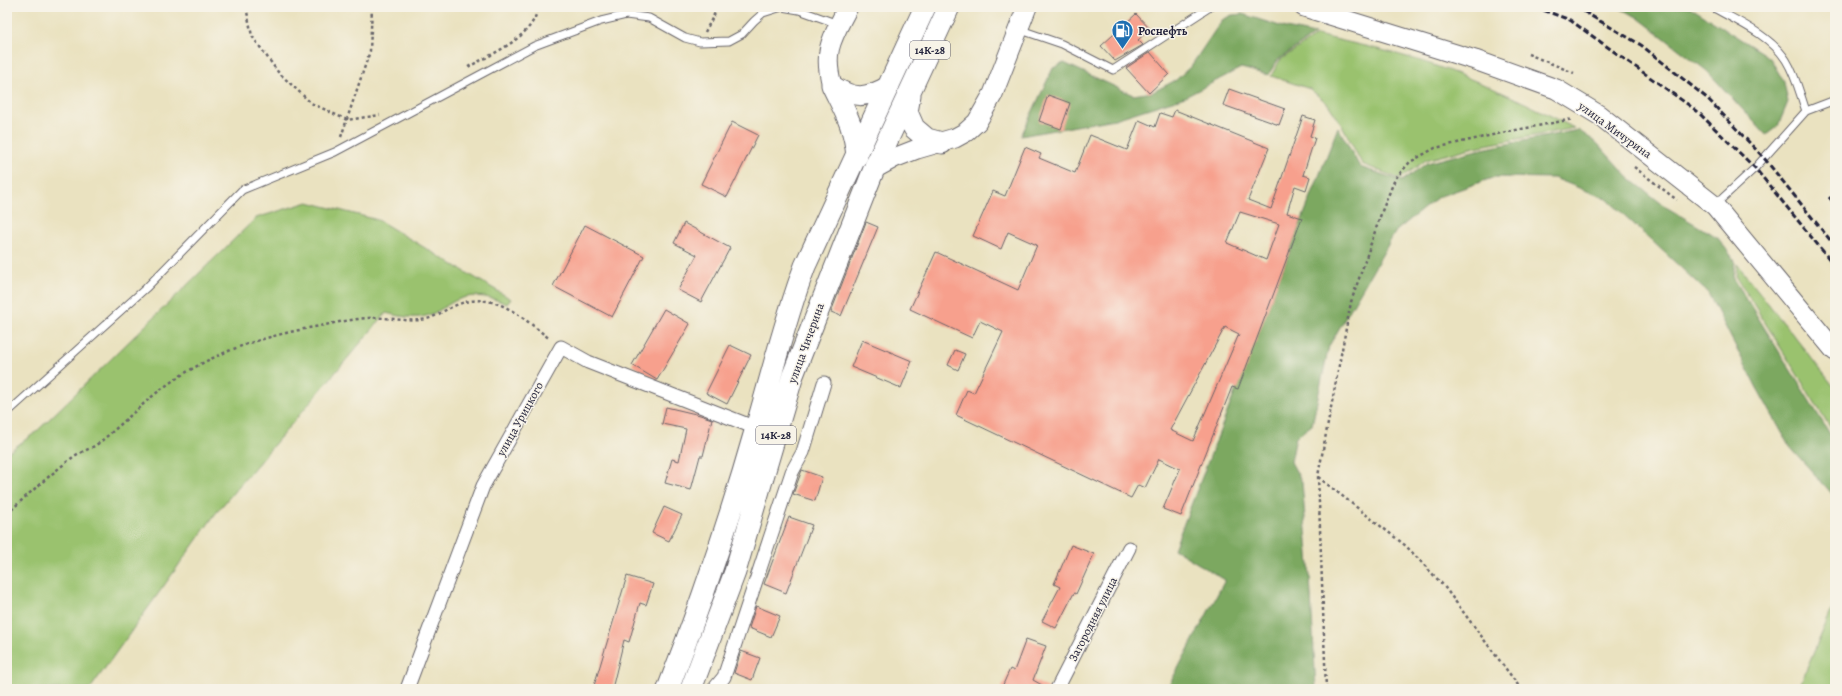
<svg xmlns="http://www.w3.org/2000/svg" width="1842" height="696" font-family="Alegreya,serif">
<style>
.green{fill:#9ac26e;stroke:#5e7254}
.forest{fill:#7ba861;stroke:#4e654e}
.building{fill:#f7a08d;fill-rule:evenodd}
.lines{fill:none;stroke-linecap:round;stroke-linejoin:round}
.lane-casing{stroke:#68656a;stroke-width:9}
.street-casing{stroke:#68656a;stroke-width:15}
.secondary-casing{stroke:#68656a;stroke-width:21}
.primary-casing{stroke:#68656a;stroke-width:23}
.path{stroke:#68656a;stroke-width:2.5;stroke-dasharray:3 3;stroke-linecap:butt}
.lane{stroke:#fff;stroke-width:7}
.street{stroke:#fff;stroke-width:13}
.secondary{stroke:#fff;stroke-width:19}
.primary{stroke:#fff;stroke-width:21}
.rail{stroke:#22223b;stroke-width:3;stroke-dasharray:6 3;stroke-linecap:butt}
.labels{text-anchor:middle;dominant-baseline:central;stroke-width:3;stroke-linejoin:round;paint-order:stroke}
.shield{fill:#f7f3e8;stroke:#62616f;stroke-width:1}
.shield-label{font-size:11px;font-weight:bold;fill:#22223b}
.poi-label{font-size:12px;font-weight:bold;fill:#22223b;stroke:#f7f3e8;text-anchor:start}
.street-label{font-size:12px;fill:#22223b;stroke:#f7f3e8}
</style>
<rect width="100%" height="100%" fill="#f7f3e8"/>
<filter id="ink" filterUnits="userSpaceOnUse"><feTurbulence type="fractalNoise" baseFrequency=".025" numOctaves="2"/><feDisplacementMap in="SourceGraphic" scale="8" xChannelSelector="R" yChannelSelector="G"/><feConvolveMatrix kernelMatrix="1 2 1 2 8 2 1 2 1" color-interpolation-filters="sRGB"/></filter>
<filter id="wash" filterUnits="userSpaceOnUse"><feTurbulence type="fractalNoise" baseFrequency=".012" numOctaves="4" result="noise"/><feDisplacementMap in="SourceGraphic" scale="16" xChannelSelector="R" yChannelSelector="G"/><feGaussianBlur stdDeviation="0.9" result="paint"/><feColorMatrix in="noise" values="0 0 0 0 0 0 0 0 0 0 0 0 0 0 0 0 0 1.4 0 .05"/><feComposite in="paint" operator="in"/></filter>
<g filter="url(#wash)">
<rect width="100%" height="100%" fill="#eae2c0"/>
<path class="green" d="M1317 35C1360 45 1405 54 1447 70 1491 86 1533 106 1574 128L1475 147 1426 160 1400 179 1362 164 1342 125 1328 104 1310 89 1271 76 1280 60Z
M308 202 378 220 511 299 507 304C488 296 470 292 451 303 441 309 432 316 420 317 408 318 398 316 386 313L216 513 90 689H7V453L36 432 256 218Z
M1737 264 1835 388V435L1736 276Z
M1835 602V689H1798L1800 685Z"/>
<path class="forest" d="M1617 7H1690L1770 58 1784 82 1788 102 1778 126 1766 135 1707 71 1637 17Z
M1242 14 1286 28 1315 34 1278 60 1268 75 1241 68 1185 97 1115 119 1021 136 1053 68 1064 63 1133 95 1153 92 1176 80 1191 66 1222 20 1232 15Z
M1338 127 1360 167 1402 181 1427 163 1477 150 1578 130 1596 142 1628 177 1666 207 1718 238 1735 261 1733 277 1835 442V497L1790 447 1757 388 1708 293 1607 199 1554 178 1495 177 1438 197 1396 231 1329 346 1312 425 1296 437 1291 462 1302 482 1310 577 1316 689H1167L1225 580 1174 549Z"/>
<g id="blocks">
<path class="building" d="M1136 14 1150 29 1138 40 1143 45 1115 61 1101 46Z
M1150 52 1169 74 1149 93 1126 68Z
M1229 89 1285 109 1279 125 1223 105Z
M1048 95 1070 103 1061 129 1039 121Z
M1175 110 1269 148 1248 200 1271 209 1303 116 1315 120 1310 136 1315 138 1303 175 1310 177 1306 190 1295 186 1287 213 1302 218 1238 389 1232 387 1181 516 1163 509 1180 469 1159 459 1145 488 1138 485 1131 498 956 415 967 390 974 393 1003 332 980 321 972 338 910 309 936 252 1018 290 1037 245 1008 232 1001 249 973 236 993 191 1005 196 1025 147 1041 154 1039 158 1075 173 1090 135 1127 150 1139 120 1155 127 1160 113 1172 117ZM1240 212 1279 224 1266 260 1227 243ZM1225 327 1239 334 1193 441 1170 430Z
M732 122 758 135 727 197 701 184Z
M866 222 878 227 841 316 831 312Z
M684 223 730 248 701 302 678 290 697 255 674 243Z
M585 225 644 256 612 317 553 286Z
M664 309 690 324 657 380 632 365Z
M862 340 912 361 901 388 851 367Z
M730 345 751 355 727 404 706 393Z
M955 350 965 354 958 370 948 365Z
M666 407 700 415 712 419 703 456H700L691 490 665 483 672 459 679 461 686 429 662 424Z
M802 470 822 477 815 501 793 494Z
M664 507 682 515 669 541 652 533Z
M789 517 812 525 786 593 764 584Z
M1071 545 1094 554 1076 594 1074 593 1056 628 1042 621 1060 587 1054 584Z
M627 576 653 584 646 605 640 603 629 642 624 640 612 689H593Z
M756 606 780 616 771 637 749 628Z
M1026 639 1046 646 1033 680 1049 689H1001L1010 669 1014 671Z
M741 651 760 658 752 680 734 673Z"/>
</g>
</g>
<g filter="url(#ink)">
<use href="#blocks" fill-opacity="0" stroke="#68656a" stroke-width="1"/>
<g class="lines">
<defs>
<path id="lane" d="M1712 7C1737 21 1770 35 1786 60 1796 76 1800 94 1806 111
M1018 29 1062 44 1113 70 1210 7
M1715 205 1755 168 1806 111 1835 100
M7 413 146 288 242 190 335 152 534 46 601 21 626 15 649 18 685 38 700 42 729 41 742 34 754 21 763 13 782 7 799 10 838 24"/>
<path id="street" d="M407 689 483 486 561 347 588 362 756 428
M714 689 724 677 792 472 803 452 824 383
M1057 689 1129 548"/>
<path id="secondary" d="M848 7C833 37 822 50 832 85 854 99 865 99 888 86
M1304 7 1475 60 1556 89 1599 115 1715 206 1835 351
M874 169 894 158 917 149 955 138 966 132 977 122 993 94 1027 7"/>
<path id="primary" d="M832 85C845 112 854 125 857 156
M910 95 907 112 914 128 927 139 942 143
M668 689C701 604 731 516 756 428 772 374 785 319 805 266L925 7
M691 689 735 572 793 375 874 169 949 7"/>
</defs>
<use href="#lane" class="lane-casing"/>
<use href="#street" class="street-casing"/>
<use href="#secondary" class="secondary-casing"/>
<use href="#primary" class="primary-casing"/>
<path class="path" d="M246 7 252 36 278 72 311 103 347 120 380 115
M705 32 718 7
M1528 54 1574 73
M468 67C492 54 534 37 538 7
M341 137 370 51 372 7
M1634 167 1677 200
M1318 477 1406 546 1443 585 1521 689
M7 514C28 494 50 475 73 457 81 451 92 449 100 442 125 422 147 398 174 380 222 348 269 335 325 325 339 322 353 319 368 318 385 316 402 322 420 320 434 319 442 311 454 306 494 288 521 317 550 339
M1326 689 1318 476 1351 302 1382 211 1395 179 1410 162 1435 148 1506 132 1573 119"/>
<use href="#lane" class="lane"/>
<use href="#street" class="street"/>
<use href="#secondary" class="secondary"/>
<use href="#primary" class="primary"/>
<path class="rail" d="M1535 7 1570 20 1697 111 1755 168 1835 266
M1576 7 1641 45 1708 99 1764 158 1835 246
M1829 197 1835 204"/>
</g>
</g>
<defs>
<symbol id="fuel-pin" viewBox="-11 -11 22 30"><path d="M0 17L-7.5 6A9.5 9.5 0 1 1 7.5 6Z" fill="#1f6fb2" stroke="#f7f3e8"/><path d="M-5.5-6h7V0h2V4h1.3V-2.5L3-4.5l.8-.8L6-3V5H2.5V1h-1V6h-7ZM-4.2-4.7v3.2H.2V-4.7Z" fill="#fff"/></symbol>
</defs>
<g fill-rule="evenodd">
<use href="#fuel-pin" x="1110" y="18" width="25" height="34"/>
</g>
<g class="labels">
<g class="shield">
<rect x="910" y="41" width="40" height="18" rx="3"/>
<rect x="756" y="426" width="40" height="18" rx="3"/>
</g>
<g class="shield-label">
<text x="930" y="50">14К-28</text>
<text x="776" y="435">14К-28</text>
</g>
<g class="poi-label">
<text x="1138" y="31">Роснефть</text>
</g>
<g class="street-label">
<text transform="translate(1615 130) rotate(36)">улица Мичурина</text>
<text transform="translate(806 343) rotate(-70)">улица Чичерина</text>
<text transform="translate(520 419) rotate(-61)">улица Урицкого</text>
<text transform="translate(1093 619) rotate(-63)">Загородняя улица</text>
</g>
</g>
<rect width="1842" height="696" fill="none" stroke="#f7f3e8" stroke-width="24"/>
</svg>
